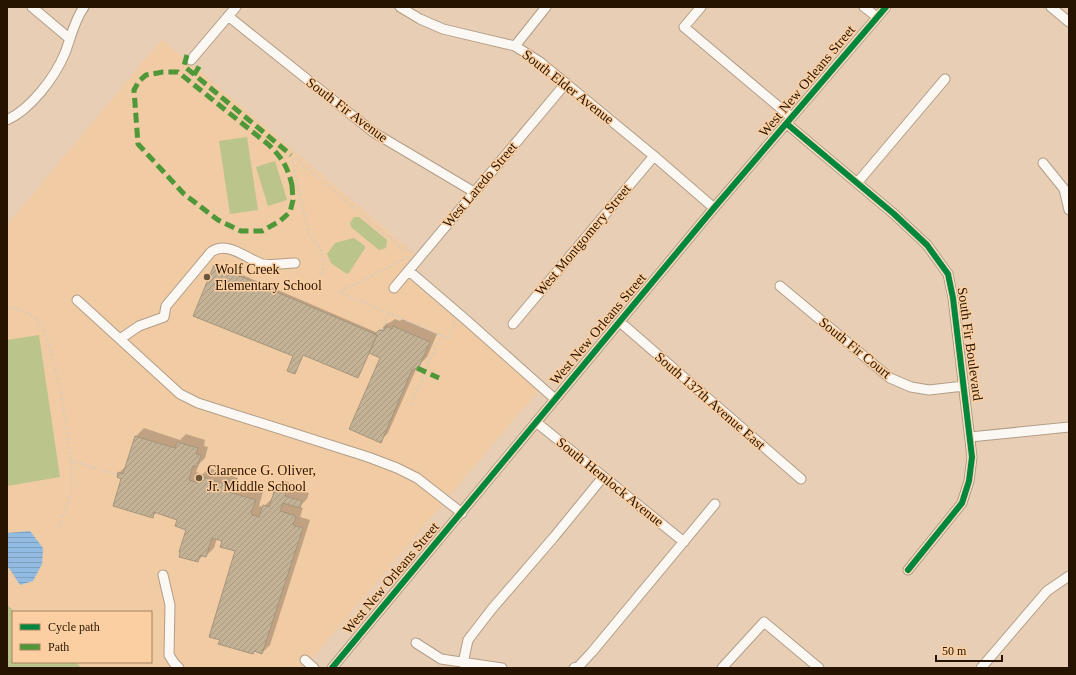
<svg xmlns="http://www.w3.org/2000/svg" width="1076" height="675" font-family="Georgia,serif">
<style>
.built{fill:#f0cba3}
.green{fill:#bac48b}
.water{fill:url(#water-rules)}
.shadow{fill:#0003}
.building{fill:url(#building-hatch);stroke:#a6957c}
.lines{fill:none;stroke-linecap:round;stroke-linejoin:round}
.minor-casing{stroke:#b29d87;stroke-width:11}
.path{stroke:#d3cbc3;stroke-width:1.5;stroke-dasharray:2 3;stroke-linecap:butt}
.minor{stroke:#fbf8f4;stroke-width:9}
.quiet{stroke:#4e9839;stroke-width:5;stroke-dasharray:10 5;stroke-linecap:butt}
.cycleway-casing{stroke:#fbcfa1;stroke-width:8}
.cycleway{stroke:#00873e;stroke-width:6}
.poi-dot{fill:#6a553f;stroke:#fbcfa1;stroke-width:1.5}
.labels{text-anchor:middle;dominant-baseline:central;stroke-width:3;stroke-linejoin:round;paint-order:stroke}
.street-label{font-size:14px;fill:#271400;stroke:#fbcfa1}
.poi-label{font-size:14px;fill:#271400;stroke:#fbcfa1;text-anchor:start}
</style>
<defs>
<pattern id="water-rules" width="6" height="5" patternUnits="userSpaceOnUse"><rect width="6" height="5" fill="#92bbe1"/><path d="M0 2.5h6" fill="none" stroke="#7ea0bf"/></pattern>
<pattern id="building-hatch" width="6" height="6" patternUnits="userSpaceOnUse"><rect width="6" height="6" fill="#c4b296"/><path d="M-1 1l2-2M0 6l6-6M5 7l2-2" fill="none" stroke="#a89880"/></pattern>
</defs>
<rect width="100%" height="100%" fill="#e7ceb5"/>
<path class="built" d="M162 39 415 254 401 272 539 390 304 668H82L75 662H151V612H15L7 605V225Z"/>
<path class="green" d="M247 137 258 210 230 214 219 141Z
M275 161 287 200 268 206 256 167Z
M354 217H359L387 240 386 248 379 250 351 227 350 223Z
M354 238 365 246V248L349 273 347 274 331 263 327 254 335 243Z
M39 335 60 477 7 486V340Z
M7 605 15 612H13V662H75L82 668H7Z"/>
<path class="water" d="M30 531 43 548 42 564 33 581 20 585 9 568 7 567V533Z"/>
<path class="shadow" d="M217 264 378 333 386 324 391 322 395 319 400 321 402 319 437 334 427 357 417 367 388 433 380 441 381 357 369 352 359 375 303 355 295 373 294 356 194 315Z
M144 428 180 440 186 434 205 440 204 446 208 447 205 458 199 464 196 472 203 474 209 468 238 478 237 484 263 492 259 506 263 507 273 498 275 489 284 481 293 484 292 488 309 493 307 499 299 507 303 508 300 517 310 520 270 645 262 653 255 651 253 653 237 551 223 540 217 538 214 548 206 556 204 555 197 561 187 529 179 519 157 512 152 517 119 473 127 465 136 436Z"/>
<path class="building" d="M214 265 377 335 358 378 303 355 295 374 287 371 293 356 193 316Z
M386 326 392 329 393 326 430 342 419 367 412 370 381 443 349 429 380 358 369 353 377 335 375 334 379 330 384 331Z
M135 436 175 448 177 442 198 448 196 454 201 455 197 467 193 466 189 480 198 483 200 476 231 486 229 492 256 500 251 514 259 517 263 505 269 507 275 489 286 492 285 496 302 501 300 508 283 503 280 511 296 516 293 525 303 528 262 654 254 651 253 654 218 644 220 640 209 637 235 551 220 547 222 541 212 538 206 557 200 555 198 562 179 557 180 552H179L186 530 175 526 177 520 154 512 153 518 113 506 121 479 117 477 118 472 123 474Z"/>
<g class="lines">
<defs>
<path id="minor" d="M32 7 70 39
M400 7 420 19 443 29 515 46 540 62 654 156 714 208
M701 7 684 27 791 117
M864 7 877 17
M1051 7 1069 22
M228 16 373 132 474 192
M515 46 546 7
M191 60 236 7
M7 120C31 109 55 77 65 53 71 37 74 21 84 7
M787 124 894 214 927 245 948 274 953 298 972 457 969 481 962 503 908 570
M1043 163 1064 189 1069 210
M857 183 945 79
M409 271 465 319 555 399
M780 286 890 378 911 387 929 390 964 386
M394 288 566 83
M77 300 180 394 198 403 368 457 397 468 417 478 462 513
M620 322 801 479
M513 324 654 156
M120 339 139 326 164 317 166 306 211 252C228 240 246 259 263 264 272 266 285 263 295 263
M536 422 684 542
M970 437 1069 427
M163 575 170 605 169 655 174 663 179 668
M416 643 441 659 502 668
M305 660 314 668
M463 663 468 640 491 610 554 537 603 477
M332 668 714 208 886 7
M574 668 579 666 592 652 715 504
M722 668 764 622 819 668
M981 668 1047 591 1069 576"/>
</defs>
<use href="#minor" class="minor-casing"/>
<path class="path" d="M291 155 403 249 413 252
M291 155 309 235C326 249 328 271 314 287L310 281
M408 257 339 292 441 335
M7 308C20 308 33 314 41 325 47 334 49 346 52 356 60 387 66 418 69 449 71 463 73 477 71 491 69 504 63 517 57 528
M382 330 389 313
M411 405 441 335 448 338 454 325V321
M70 460 115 474"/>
<use href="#minor" class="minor"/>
<path class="quiet" d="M187 55 184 66 291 155
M194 75 200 65
M292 185 293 200 290 212 280 221 262 231H241L218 220 184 194 138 144 134 90 139 81 146 75 163 72H178L269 145C283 159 287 166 292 185L297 184
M417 368 439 378"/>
<defs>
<path id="cycleway" d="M787 124 894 214 927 245 948 274 953 298 972 457 969 481 962 503 908 570
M332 668 714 208 886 7"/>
</defs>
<use href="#cycleway" class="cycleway-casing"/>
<use href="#cycleway" class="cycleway"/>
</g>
<g class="poi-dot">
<circle cx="207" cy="277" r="4"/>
<circle cx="199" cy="478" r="4"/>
</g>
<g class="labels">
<g class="street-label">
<text transform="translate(807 81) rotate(-50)">West New Orleans Street</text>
<text transform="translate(568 87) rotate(38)">South Elder Avenue</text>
<text transform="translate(347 110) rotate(37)">South Fir Avenue</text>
<text transform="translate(480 185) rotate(-50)">West Laredo Street</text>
<text transform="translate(583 240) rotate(-50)">West Montgomery Street</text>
<text transform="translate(598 329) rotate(-50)">West New Orleans Street</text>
<text transform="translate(970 344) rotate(82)">South Fir Boulevard</text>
<text transform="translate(855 348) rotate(39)">South Fir Court</text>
<text transform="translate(710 401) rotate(41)">South 137th Avenue East</text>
<text transform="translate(610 482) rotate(39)">South Hemlock Avenue</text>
<text transform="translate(391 578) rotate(-50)">West New Orleans Street</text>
</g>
<g class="poi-label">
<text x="215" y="269">Wolf Creek<tspan x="215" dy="16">Elementary School</tspan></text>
<text x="207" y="470">Clarence G. Oliver,<tspan x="207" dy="16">Jr. Middle School</tspan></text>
</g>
</g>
<rect width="1076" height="675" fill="none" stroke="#271400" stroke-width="16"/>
<rect x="12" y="611" width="140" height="52" fill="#fbcfa1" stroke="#a68461"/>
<rect x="20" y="624" width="20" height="6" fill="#00873e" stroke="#a68461"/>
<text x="48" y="631" font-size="12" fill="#271400">Cycle path</text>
<rect x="20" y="644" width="20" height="6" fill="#4e9839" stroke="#a68461"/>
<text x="48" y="651" font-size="12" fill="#271400">Path</text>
<path d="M936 655v6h66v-6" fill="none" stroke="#271400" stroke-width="2"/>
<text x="942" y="655" font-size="12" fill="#271400" stroke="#fbcfa1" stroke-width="3" paint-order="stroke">50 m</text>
</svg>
